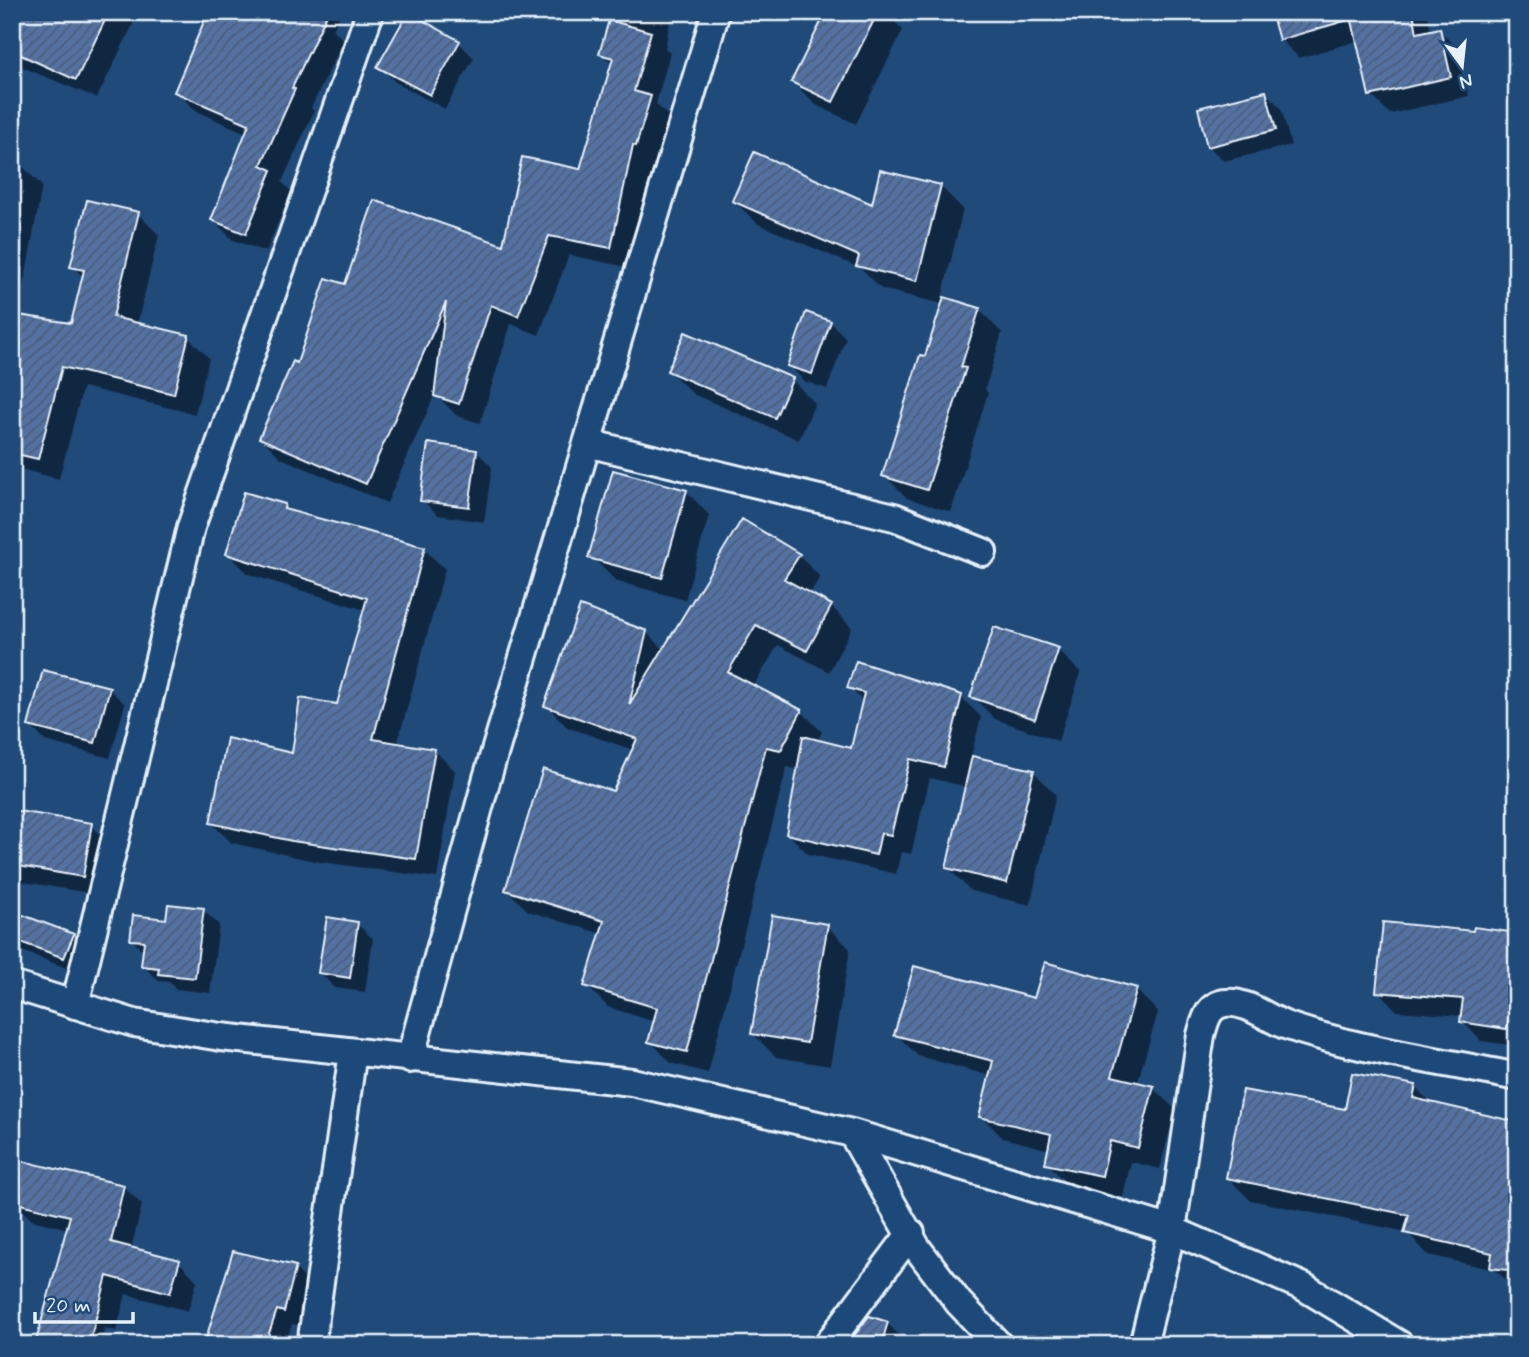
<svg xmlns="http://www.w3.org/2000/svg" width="1529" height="1357" font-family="Mynerve,sans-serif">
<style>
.shadow{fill:#0007}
.building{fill:url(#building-hatch);stroke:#e8f1f8;stroke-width:2}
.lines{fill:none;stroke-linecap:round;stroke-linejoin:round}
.street-casing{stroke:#e8f1f8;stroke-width:32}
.street{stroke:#1f4a7a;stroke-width:26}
</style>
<defs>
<pattern id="building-hatch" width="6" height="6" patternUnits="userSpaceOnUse" patternTransform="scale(1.75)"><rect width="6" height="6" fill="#5372a3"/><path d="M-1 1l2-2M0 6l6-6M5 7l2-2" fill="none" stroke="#4c5d76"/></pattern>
</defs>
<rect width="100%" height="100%" fill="#1f4a7a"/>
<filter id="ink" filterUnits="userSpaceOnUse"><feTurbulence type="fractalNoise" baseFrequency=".0143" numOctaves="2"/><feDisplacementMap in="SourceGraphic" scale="14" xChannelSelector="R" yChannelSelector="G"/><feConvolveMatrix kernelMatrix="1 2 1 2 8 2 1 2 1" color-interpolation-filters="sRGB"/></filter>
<g filter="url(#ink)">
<path class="shadow" d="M12 12H139L97 98 12 63Z
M191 12H341L333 30 344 40 311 108 314 111 282 182 291 191 266 252 233 240 213 220 248 134 196 111 176 91 207 21Z
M613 12H672L665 48 670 53 656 104 670 118 656 165H653L631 268 569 255 539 335 511 324 480 423 457 416 435 394 387 503 281 458 261 438 298 365 346 286 505 247 581 171 613 65 601 53Z
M828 12H885L903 30 856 124 816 105 793 82Z
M1273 12H1427L1431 32 1439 30 1458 49 1469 96 1390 114 1371 95 1357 41 1299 58 1280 39Z
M459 43 474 58 445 109 395 82 379 66Z
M1266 93 1281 108 1291 145 1224 161 1208 146Z
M1517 158V172L1513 159Z
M12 164 21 165 42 186 26 274 13 316 72 325 84 278 72 266 138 214 159 235 137 325 188 337 209 358 195 414 83 387 59 479 12 467Z
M940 186 963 209 942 298 979 309 1002 333 985 389 988 393 951 512 907 498 884 475 943 304 881 289 862 269 758 224 734 201 873 207Z
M830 322 846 338 827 389 804 381 789 365Z
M669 371 792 380 815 403 799 440 693 394Z
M477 452 492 467 484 522 438 515 422 500Z
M686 491 709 515 685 600 616 581 593 558Z
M284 505 292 513 424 549 445 569 397 745 435 751 455 771 437 878 314 861 232 843 211 823 293 755 339 706 365 610 248 574 228 553Z
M799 555 820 577 809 595 831 606 852 628 829 672 778 645 753 687 801 711 822 732 817 742 852 750 864 702 849 687 961 697 981 717 971 757 1033 771 1056 795 1030 905 971 891 948 868 967 787 930 778 911 854 901 852 896 874 808 854 788 834 799 770 787 767 708 1073 671 1063 650 1041 655 1022 608 1007 586 985 602 934 528 911 507 890 614 793 633 750 567 727 546 705 646 632 664 650Z
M1058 650 1081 673 1058 741 995 719 972 696Z
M109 689 125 704 110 758 45 741 30 725Z
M12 812 91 825 110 844 101 895 12 880Z
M203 910 219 925 210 993 176 989 169 982 159 981 143 966 145 953 132 940 168 921Z
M12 913 73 935 88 951 79 973 12 947Z
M357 924 373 939 365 992 335 988 320 973Z
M827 926 850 949 830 1066 776 1057 753 1034Z
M1517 935V1046L1481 1041 1462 1021V1016L1397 1011 1378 991Z
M1136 990 1158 1012 1137 1084 1153 1088 1175 1109 1160 1169 1131 1162 1123 1197 1068 1185 1047 1163 1050 1150 1003 1138 981 1116 991 1076 918 1056 896 1034 1035 1001Z
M1415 1087 1432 1104 1517 1124V1290L1495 1270 1428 1255 1407 1232 1250 1200 1228 1178 1347 1111Z
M123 1186 142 1205 131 1249 179 1262 197 1281 188 1311 126 1294 116 1331 105 1328 100 1345H37L68 1229 32 1220 13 1202Z
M295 1268 310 1284 300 1326 292 1324 285 1345H205Z
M887 1323 903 1339 901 1345H849Z
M12 1340 30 1345H12Z"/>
<path class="building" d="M20 12H109L76 80 12 51V31Z
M208 12H328L292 88 295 89 261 165 272 170 246 234 211 220 249 124 174 92Z
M408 12 460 41 430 95 377 67Z
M826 12H878L833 102 791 82Z
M1271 12H1347L1348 20 1279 40Z
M1350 12H1413L1417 33 1440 28 1451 77 1369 96Z
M609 20 651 32 634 91 651 96 636 146 633 145 611 248 549 236 518 316 491 305 459 404 434 396 446 302 366 484 259 438 293 361 297 363 326 278 345 284 374 200 503 245 522 157 580 169 613 58 599 54Z
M1266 91 1276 130 1207 147 1198 108Z
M754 152 872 204 880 170 941 185 917 281 856 266 859 256 732 201Z
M87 200 139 212 113 317 189 335 174 394 62 367 38 459 12 453V314L71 323 84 270 70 267Z
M944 297 980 308 961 367 966 368 927 490 882 476 920 355 925 356Z
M806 312 831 321 812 374 787 366Z
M685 332 793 378 775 418 667 371Z
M428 443 477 450 469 507 420 501Z
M613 470 687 490 662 578 588 558Z
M244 492 285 504 284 509 425 547 373 739 435 749 416 859 292 841 210 823 227 738 292 753 300 698 337 704 367 598 226 554Z
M742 519 800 554 784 579 832 605 807 651 756 625 728 672 802 710 781 750 766 747 687 1052 648 1042 657 1008 584 986 604 921 505 890 543 769 613 791 637 739 544 706 580 606 647 631 629 705Z
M994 627 1059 648 1035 719 970 697Z
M856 661 962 695 944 767 910 759 891 835 881 833 876 855 786 834 803 736 851 748 864 693 847 688Z
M43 670 110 687 95 743 28 726Z
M972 756 1034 770 1007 883 946 868Z
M12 810 92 823 83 877 12 865Z
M168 904 204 908 195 978 158 974 159 968 141 966 144 941 130 940 133 915 166 919Z
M12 911 74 934 64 958 12 939Z
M772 915 828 924 807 1043 751 1034Z
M327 917 358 922 350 978 318 973Z
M1383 922 1473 931 1474 927 1517 933V962L1507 1029 1460 1022 1463 999 1376 992Z
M1045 962 1137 988 1112 1076 1154 1086 1138 1148 1110 1141 1102 1176 1045 1164 1051 1134 979 1117 993 1061 894 1035 914 966 1034 998Z
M1352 1073 1416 1085 1413 1098 1517 1122V1271L1490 1268 1492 1253 1404 1233 1409 1215 1226 1178 1243 1090 1345 1109Z
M22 1161 124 1185 111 1242 180 1260 170 1293 107 1276 89 1345H35L70 1216 12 1202Z
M233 1251 296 1266 284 1312 277 1310 265 1345H204Z
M869 1316 888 1322 881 1345H847Z"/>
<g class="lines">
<defs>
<path id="street" d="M587 443 894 517 983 552
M12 985 134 1023 221 1037 632 1082 852 1133 1172 1230 1304 1287 1400 1345
M75 1005 191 527 370 12
M410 1059 487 778 716 12
M852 1133 917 1248 959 1303 999 1345
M311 1345 353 1052
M827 1345 911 1233
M1143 1345 1172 1230 1201 1035C1205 1021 1208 1005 1225 1003 1245 1000 1267 1018 1285 1025 1356 1050 1443 1061 1517 1077"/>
</defs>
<use href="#street" class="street-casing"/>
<use href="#street" class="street"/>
</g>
</g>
<rect width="1529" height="1357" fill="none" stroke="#1f4a7a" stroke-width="42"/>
<rect x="21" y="21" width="1487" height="1315" fill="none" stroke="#e8f1f8" stroke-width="2.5" filter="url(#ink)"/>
<g transform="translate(1462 66) rotate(165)" stroke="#1f4a7a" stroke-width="5" paint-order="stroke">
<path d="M0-5L12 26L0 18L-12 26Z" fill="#e8f1f8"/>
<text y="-10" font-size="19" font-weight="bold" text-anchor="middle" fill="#e8f1f8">N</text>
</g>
<path d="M35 1312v10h98v-10" fill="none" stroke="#e8f1f8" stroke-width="3.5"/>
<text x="46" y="1312" font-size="21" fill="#e8f1f8" stroke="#1f4a7a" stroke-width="5" paint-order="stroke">20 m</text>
</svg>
